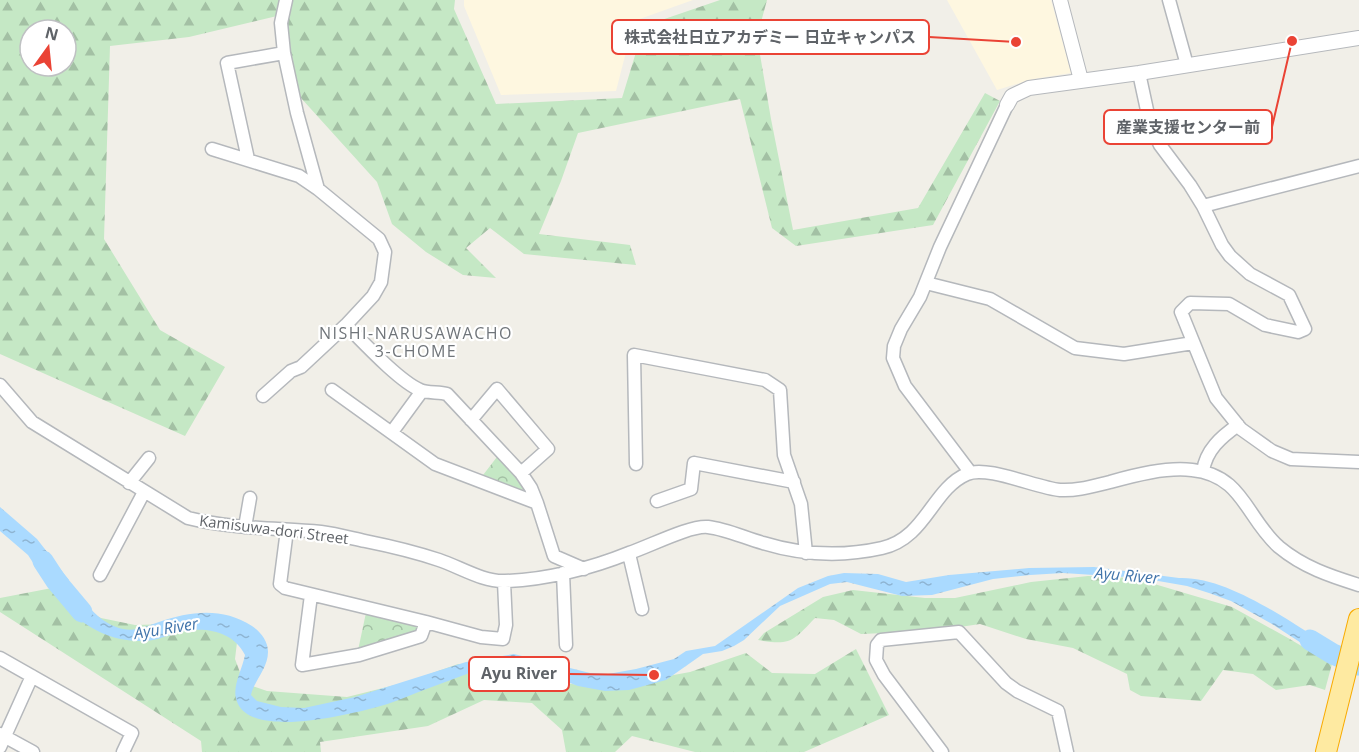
<svg xmlns="http://www.w3.org/2000/svg" width="1359" height="752" font-family="'Open Sans','Noto Sans JP',sans-serif">
<style>
.commercial{fill:#fef7e0}
.forest{fill:url(#forest-firs);fill-rule:evenodd}
.park{fill:url(#park-crowns)}
.water{fill:url(#water-ripples)}
.lines{fill:none;stroke-linecap:round;stroke-linejoin:round}
.river{stroke:#aadaff;stroke-width:21}
.minor-casing{stroke:#b5b8bc;stroke-width:15}
.tertiary-casing{stroke:#b5b8bc;stroke-width:16}
.trunk-casing{stroke:#f9ab00;stroke-width:22}
.minor{stroke:#fff;stroke-width:12}
.tertiary{stroke:#fff;stroke-width:14}
.trunk{stroke:#feeaa1;stroke-width:20}
.labels{text-anchor:middle;dominant-baseline:central;stroke-width:4.5;stroke-linejoin:round;paint-order:stroke}
.street-label{font-size:15px;fill:#5f6368;stroke:#fff}
.neighbourhood-label{font-size:16px;letter-spacing:1.5px;fill:#70757a;stroke:#fff}
.water-label{font-size:16px;font-style:italic;fill:#4174aa;stroke:#fff}
.leader{fill:none;stroke:#ea4335;stroke-width:2}
.callout-dot{fill:#ea4335;stroke:#fff;stroke-width:2}
.callout{fill:#fff;stroke:#ea4335;stroke-width:2}
.callout-label{font-size:16px;text-anchor:middle;font-weight:bold;fill:#5f6368}
</style>
<defs>
<pattern id="forest-firs" width="22" height="20" patternUnits="userSpaceOnUse" patternTransform="scale(1.5)"><rect width="22" height="20" fill="#c5e8c5"/><path d="M5 1l3.5 6h-7zM16 11l3.5 6h-7z" fill="#a3c0a4"/></pattern>
<pattern id="park-crowns" width="20" height="18" patternUnits="userSpaceOnUse" patternTransform="scale(1.5)"><rect width="20" height="18" fill="#c5e8c5"/><path d="M2 6a3 3 0 1 1 6 0M12 15a3 3 0 1 1 6 0" fill="none" stroke="#a3c0a4"/></pattern>
<pattern id="water-ripples" width="26" height="14" patternUnits="userSpaceOnUse" patternTransform="scale(1.5)"><rect width="26" height="14" fill="#aadaff"/><path d="M2 4q2-2 4 0t4 0M15 11q2-2 4 0t4 0" fill="none" stroke="#8eb4d2"/></pattern>
</defs>
<rect width="100%" height="100%" fill="#f1efe8"/>
<path class="commercial" d="M464 0H693L634 21 616 91 501 95 464 6Z
M947 0H1051L1071 73 1033 79 997 90Z"/>
<path class="forest" d="M0 0H455L454 9 496 104 622 98 644 26 720 0H767L757 37 771 119 793 230 918 208 985 93 1000 101 933 225 796 246 772 228 740 99 578 133 561 181 539 234 630 245 636 265 524 254 490 228 466 248 496 278 463 275 426 252 392 224 377 182 301 98 277 16 189 37 110 46 104 239 160 330 225 367 185 436 0 354ZM30 30H66V66H30Z
M1088 576 1134 578 1232 607 1288 638 1332 664 1325 690 1310 685 1276 690 1253 674 1223 670 1201 701 1141 696 1130 690 1127 674 1073 648 1026 639 980 624 933 631 861 634 834 620 815 618C793 641 791 646 758 640L764 633 823 597 853 590 925 598H955L1031 582Z
M52 588H59L77 605 101 618 135 625 172 624 238 634 235 659 244 683 267 691 347 697 407 682 458 664H499L542 680 603 688 690 672 746 653 772 673 815 674 856 649 889 715 804 752H695L632 736 615 752H566L562 730 532 703 484 700 428 726 320 742 321 752H202L201 741 0 612V598Z"/>
<path class="park" d="M500 453 537 503 480 479Z
M367 608 426 622 421 636 357 655Z"/>
<path class="water" d="M0 507 37 539 69 580 48 586 28 555 0 531Z
M1094 567 1179 578C1229 576 1293 624 1335 650L1332 663 1272 624 1231 601 1209 593 1187 586 1141 578 1063 573 1030 575 993 579 932 595 902 596 847 582 830 584 780 606 744 640 734 646 722 651 703 654 666 680 629 690 605 691 578 686 536 670 521 667 480 669C459 677 437 685 416 693 403 698 390 704 377 707 347 715 255 738 238 704 230 689 242 671 245 655 234 633 209 627 185 631 170 634 155 642 140 641 104 641 75 621 54 593L75 589C87 606 101 624 123 629 135 632 147 626 159 622 190 611 223 607 252 626 261 632 268 641 268 652 268 668 254 681 251 695L257 701 281 707 304 708 355 697 466 662 514 654 590 673 608 674 636 669 674 659 686 651 715 646 798 588 828 576 844 573 878 574 906 582 949 575 1029 568Z"/>
<g class="lines">
<path class="river" d="M43 561 56 581 82 612
M1310 640 1333 654 1359 665"/>
<defs>
<path id="minor" d="M286 0 281 23 284 53 297 113 318 189
M1169 0 1187 65
M1139 73 1150 124 1160 145 1190 185 1203 206 1222 245 1230 256 1250 274 1289 295 1305 329 1298 332 1265 325 1229 304 1190 303 1181 312 1216 398 1241 429 1272 451 1291 459 1359 462
M212 149 299 176 318 189 379 239 385 252 381 282 373 296 346 325
M248 159 227 63 284 53
M1203 206 1359 166
M926 283 990 299 1075 348 1124 354 1193 343
M0 385 32 422 188 518C232 529 277 528 321 532 336 534 351 538 365 541 390 546 415 552 439 560 460 567 483 582 505 581 546 580 592 568 629 553 648 547 690 525 708 527 726 529 745 538 763 543 802 555 842 557 882 548 926 538 932 489 967 474 987 465 1037 488 1060 490 1078 491 1093 486 1110 482 1135 475 1166 467 1192 470 1243 475 1246 518 1279 547 1303 567 1330 576 1359 585
M332 390 435 464 537 503
M263 396 291 371 301 367 346 325C363 342 399 381 420 390 426 393 439 392 447 394L521 473 531 488 537 503 554 556 584 569
M471 420 497 389 548 449 521 473
M392 432 422 391
M636 464 634 355 765 380 780 390 784 455 801 504 806 553
M1203 471C1206 450 1221 437 1238 425
M970 472 905 386 893 358 894 346 901 329 920 297 940 247 1007 105
M129 483 149 458
M657 501 691 489 694 463 794 482
M245 527 250 498
M287 530 280 584 285 588 426 622 481 637 503 639 506 625 504 582
M629 554 642 609
M563 573 566 645
M100 575 144 492
M311 595 302 665 359 655 421 636 426 622
M0 658 132 733 123 752
M0 734 33 752
M0 747 32 676
M942 752 884 675 876 660 877 645 881 640 959 632 1006 683 1017 691 1058 711 1067 752"/>
<path id="tertiary" d="M1060 0 1081 80
M1007 105 1012 96 1029 88 1139 73 1359 38"/>
<path id="trunk" d="M1326 752 1359 619"/>
</defs>
<use href="#minor" class="minor-casing"/>
<use href="#tertiary" class="tertiary-casing"/>
<use href="#trunk" class="trunk-casing"/>
<use href="#minor" class="minor"/>
<use href="#tertiary" class="tertiary"/>
<use href="#trunk" class="trunk"/>
</g>
<g class="labels">
<g class="street-label">
<text transform="translate(274 529) rotate(7)">Kamisuwa-dori Street</text>
</g>
<g class="neighbourhood-label">
<text x="416" y="333">NISHI-NARUSAWACHO<tspan x="416" dy="18">3-CHOME</tspan></text>
</g>
<g class="water-label">
<text transform="translate(1127 575) rotate(5)">Ayu River</text>
<text transform="translate(166 628) rotate(-9)">Ayu River</text>
</g>
</g>
<path class="leader" d="M1016 42L929 37M1292 41L1272 127M654 675L569 674"/>
<g class="callout-dot">
<circle cx="1016" cy="42" r="6"/>
<circle cx="1292" cy="41" r="6"/>
<circle cx="654" cy="675" r="6"/>
</g>
<g class="callout">
<rect x="612" y="20" width="317" height="34" rx="6"/>
<rect x="1104" y="110" width="168" height="34" rx="6"/>
<rect x="469" y="657" width="100" height="34" rx="6"/>
</g>
<g class="callout-label">
<text x="770" y="43">株式会社日立アカデミー 日立キャンパス</text>
<text x="1188" y="133">産業支援センター前</text>
<text x="519" y="679">Ayu River</text>
</g>
<g transform="translate(48 48) rotate(15)"><circle r="28" fill="#ffffff" stroke="#bfc1c3" stroke-width="1.5"/>
<path d="M0-4.5L10 22L0 15L-10 22Z" fill="#ea4335"/>
<text y="-9" font-size="16" font-weight="bold" text-anchor="middle" fill="#5f6368">N</text>
</g>
</svg>
